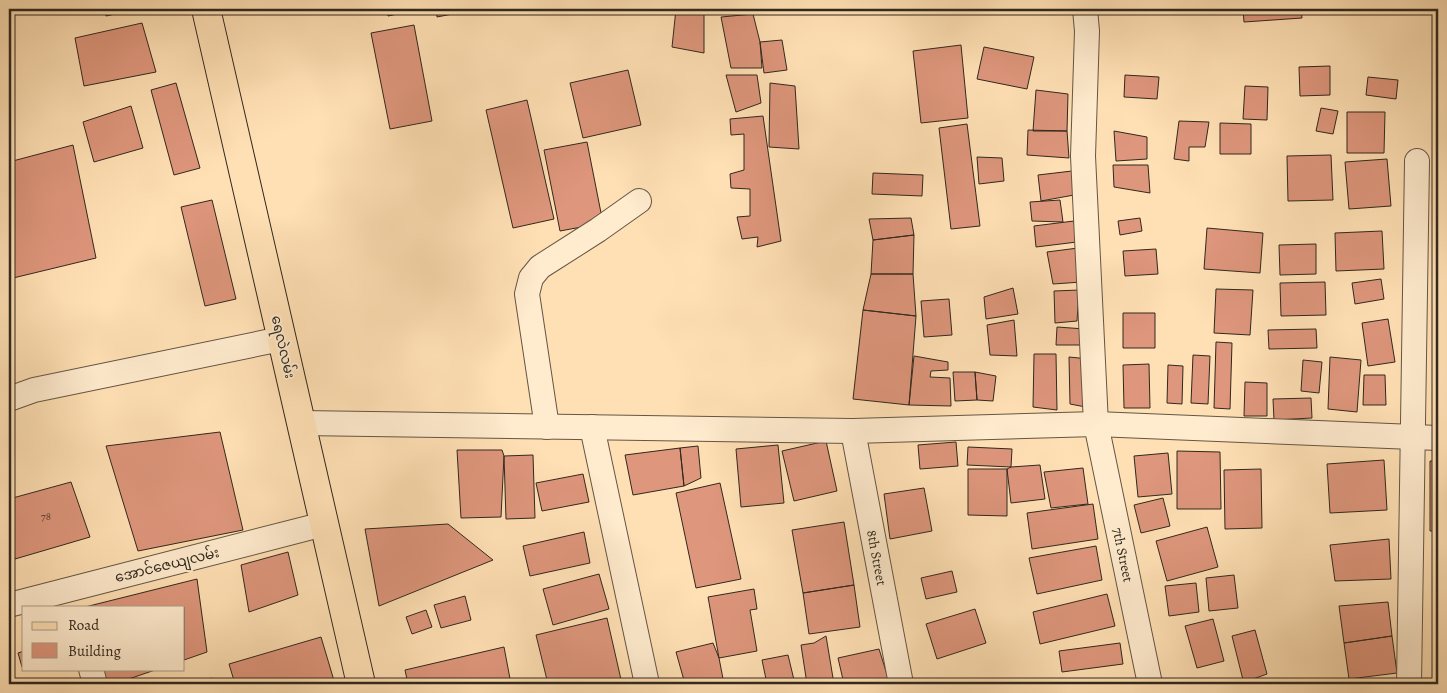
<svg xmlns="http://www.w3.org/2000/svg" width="1447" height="693" font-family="Alegreya,'Noto Sans Myanmar',serif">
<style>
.building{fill:#de967c;stroke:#30281e}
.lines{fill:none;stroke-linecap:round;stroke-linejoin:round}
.minor-casing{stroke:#645644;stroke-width:26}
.major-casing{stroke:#30281e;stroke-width:30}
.minor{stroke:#ffebce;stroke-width:24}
.major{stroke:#ffe0b4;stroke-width:28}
.labels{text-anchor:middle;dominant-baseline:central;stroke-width:4;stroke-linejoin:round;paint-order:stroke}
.number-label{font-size:11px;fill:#5c4436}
.street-label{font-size:14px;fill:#30281e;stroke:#ffebce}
</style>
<rect width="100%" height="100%" fill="#ffe0b4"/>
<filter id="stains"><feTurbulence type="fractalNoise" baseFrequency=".004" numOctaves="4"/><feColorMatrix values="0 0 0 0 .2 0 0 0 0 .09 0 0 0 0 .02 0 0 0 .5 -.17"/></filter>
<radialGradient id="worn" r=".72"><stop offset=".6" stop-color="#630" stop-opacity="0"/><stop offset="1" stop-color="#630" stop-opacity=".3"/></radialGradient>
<path class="building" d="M104 9H138L106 16Z
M386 9H421L388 16Z
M436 9H478L437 17Z
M676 9H704V53L672 47Z
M1243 9H1301L1302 18 1244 22Z
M753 14 760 42 762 68H731L721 17Z
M142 23 156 72 84 86 75 38Z
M414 25 432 121 390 129 371 33Z
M782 40 787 70 764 73 760 42Z
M961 45 968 118 921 123 913 51Z
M984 47 1034 57 1027 89 977 79Z
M1330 66V95L1300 96 1299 67Z
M628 70 641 125 583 138 570 83Z
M726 75H757L761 103 736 112Z
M1125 75 1159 77 1157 99 1124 97Z
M1368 77 1398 80 1396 99 1366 95Z
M176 83 200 168 174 175 151 90Z
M770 83 795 86 799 149 769 147Z
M1245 86 1268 87 1267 120 1243 119Z
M1036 90 1068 94 1067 131H1033Z
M527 100 554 219 513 228 486 110Z
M131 106 143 148 94 162 83 122Z
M1321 108 1338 111 1333 134 1316 131Z
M1347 112H1385L1384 153H1347Z
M763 116 781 241 757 247 758 237 742 239 737 217 750 216V189L731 188 730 174 744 170V134L731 135 730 119Z
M1179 121 1209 122 1205 147H1189V161L1174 159Z
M1220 123 1251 124V154H1220Z
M967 124 980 226 951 229 939 128Z
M1028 130 1067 131 1069 158 1027 155Z
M1114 131 1147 137V159L1116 161Z
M587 142 603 223 560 231 544 150Z
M73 145 96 258 9 279V162Z
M1331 155 1333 200 1288 201 1287 156Z
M977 157 1002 158 1004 181 979 184Z
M1387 159 1391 206 1349 209 1345 162Z
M1113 165H1148L1150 193 1114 187Z
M1072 171 1074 195 1041 201 1038 175Z
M873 173 923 175 922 196 872 194Z
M212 200 236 299 205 306 181 207Z
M1060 200 1063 222 1032 221 1030 202Z
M911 218 914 235 873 240 869 219Z
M1140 218 1142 231 1120 235 1118 221Z
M1074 221 1077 242 1036 247 1034 226Z
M1207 228 1263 233 1260 273 1204 269Z
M1382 231 1384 269 1336 271 1335 233Z
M914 235 913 274H871L873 240Z
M1316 244V274L1280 275 1279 245Z
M1078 248 1082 282 1053 284 1047 252Z
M1156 249 1158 274 1125 276 1123 251Z
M871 274H913L916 316 863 310Z
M1381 279 1384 299 1355 304 1352 283Z
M1325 282 1326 315 1281 316 1280 283Z
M1013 288 1018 314 986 319 984 297Z
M1216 289 1253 290 1250 335 1214 333Z
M1079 290 1077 321 1055 323 1054 291Z
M949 299 952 335 924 337 921 301Z
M863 310 916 316 909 405 853 399Z
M1123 313H1155V348H1123Z
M1388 319 1395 362 1368 366 1362 323Z
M1014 320 1017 356 990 355 987 325Z
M1057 327 1085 329 1087 345H1056Z
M1316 329 1317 348 1269 349 1268 330Z
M1216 342 1232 343 1230 409 1214 408Z
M1034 354H1056L1057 410 1033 407Z
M1193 355 1210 356 1208 404 1191 403Z
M914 356 948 362V370L931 371 930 377 950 378 951 406 909 405Z
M1069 357 1089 359 1091 408 1070 404Z
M1330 357 1361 360 1357 412 1328 409Z
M1303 360 1322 362 1319 393 1301 391Z
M1149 364 1150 408H1124L1123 365Z
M1168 365 1183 366 1182 404 1167 403Z
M953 372H975L977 400 955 401Z
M975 372 996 376 993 401 977 400Z
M1364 375H1385L1386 405H1363Z
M1245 382 1267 383V416H1244Z
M1311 398 1312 418 1274 420 1273 399Z
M220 432 243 530 138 551 106 446Z
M826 441 837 491 794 501 782 451Z
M956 442 958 466 920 469 918 445Z
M778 445 784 503 741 507 736 449Z
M698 446 701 478 684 486 680 448Z
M968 447 1012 449 1011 467 967 465Z
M680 448 684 486 633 495 625 455Z
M457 450H502L504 456 501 517 461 518Z
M1177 451 1220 452 1221 509H1177Z
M1168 453 1172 494 1138 497 1134 456Z
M533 455 535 518 506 519 504 456Z
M1384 460 1387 510 1330 513 1327 464Z
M1430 461H1438V531H1430Z
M1040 465 1045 499 1011 503 1007 469 1011 467Z
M1083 468 1088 504 1051 508 1044 472Z
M968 469H1007V516L968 515Z
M1261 469 1262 528 1225 529 1224 470Z
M583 474 589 502 542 511 536 483Z
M71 482 90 537 15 559 9 533V499Z
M720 483 741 579 696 588 676 493Z
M924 488 932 531 890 539 884 494Z
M1163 498 1170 526 1141 533 1134 505Z
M1093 504 1098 539 1032 549 1027 513Z
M844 522 854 585 803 593 792 530Z
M448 524 493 560 379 606 365 529Z
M1207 527 1218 567 1167 581 1156 541Z
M584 532 590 563 530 576 523 546Z
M1389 539 1391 579 1335 581 1330 545Z
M1096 546 1102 580 1037 594 1029 558Z
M288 552 298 595 249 612 241 565Z
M952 571 957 592 926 599 921 578Z
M599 574 609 609 553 625 543 589Z
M1234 575 1238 608 1209 611 1206 578Z
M197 579 207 652 184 660V607H85Z
M1196 583 1199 612 1169 616 1165 586Z
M854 585 860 627 809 634 803 593Z
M754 589 757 609 750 610 757 651 719 658 708 597Z
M1107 594 1115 626 1040 644 1033 612Z
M465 596 471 620 441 628 434 605Z
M1388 602 1392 636 1344 643 1339 606Z
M975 609 986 643 937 659 926 624Z
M426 610 432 627 412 634 406 617Z
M607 618 622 684H548L536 635Z
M1213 619 1224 661 1197 668 1185 626Z
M1255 630 1267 674 1253 679 1243 680 1232 636Z
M826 636 834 684H807L801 645 814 643Z
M1392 636 1397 673 1349 679 1344 643Z
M321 637 335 684H235L229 664Z
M713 643 719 658 724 684H685L676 652Z
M1120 643 1123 664 1062 672 1059 651Z
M1437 645H1438V677H1437Z
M504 647 511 684H408L405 670Z
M879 649 890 684H844L838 658Z
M24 651V667H22L18 653Z
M788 655 795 684H767L762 660Z
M103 669H158L114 684H108Z
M212 678 214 684H193Z"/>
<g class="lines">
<defs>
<g id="minor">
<path id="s1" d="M1085 9 1087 31 1083 156 1096 424 1150 684"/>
<path d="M9 399 34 390 281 339"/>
<path d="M301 423 853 431 1096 424 1438 438"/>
<path d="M547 427 527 294 531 278 540 267 598 230 639 201"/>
<path d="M592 427 647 684"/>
<path id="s2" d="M853 431 901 684"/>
<path d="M9 605 324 524"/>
<path d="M91 669 95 684"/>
<path d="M1409 684 1417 161"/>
</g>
<path id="major" d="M206 9 361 684"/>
</defs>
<use href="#minor" class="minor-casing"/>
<use href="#major" class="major-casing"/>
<use href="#minor" class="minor"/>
<use href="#major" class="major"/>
</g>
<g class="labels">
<g class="number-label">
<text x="46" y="516">78</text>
</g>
<g class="street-label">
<text transform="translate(283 347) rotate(77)">ရေလဲလမ်း</text>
<text stroke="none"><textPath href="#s1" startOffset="549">7th Street</textPath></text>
<text stroke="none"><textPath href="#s2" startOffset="129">8th Street</textPath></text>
<text transform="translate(167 565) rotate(-14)">အောင်ဇေယျလမ်း</text>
</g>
</g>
<rect width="1447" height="693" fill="none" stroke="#ffe0b4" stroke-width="30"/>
<rect x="10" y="10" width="1427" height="673" fill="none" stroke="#30281e" stroke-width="2.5"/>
<rect x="15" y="15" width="1417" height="663" fill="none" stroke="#30281e"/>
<rect x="22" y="606" width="162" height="65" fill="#ffebce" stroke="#ac9d88"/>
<rect x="32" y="622" width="25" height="8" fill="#ffe0b4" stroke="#ac9d88"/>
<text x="68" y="630" font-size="15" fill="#30281e">Road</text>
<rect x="32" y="643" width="25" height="15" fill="#de967c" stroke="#ac9d88"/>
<text x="68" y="656" font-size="15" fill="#30281e">Building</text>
<rect width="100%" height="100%" filter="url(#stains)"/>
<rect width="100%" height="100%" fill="url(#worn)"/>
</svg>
